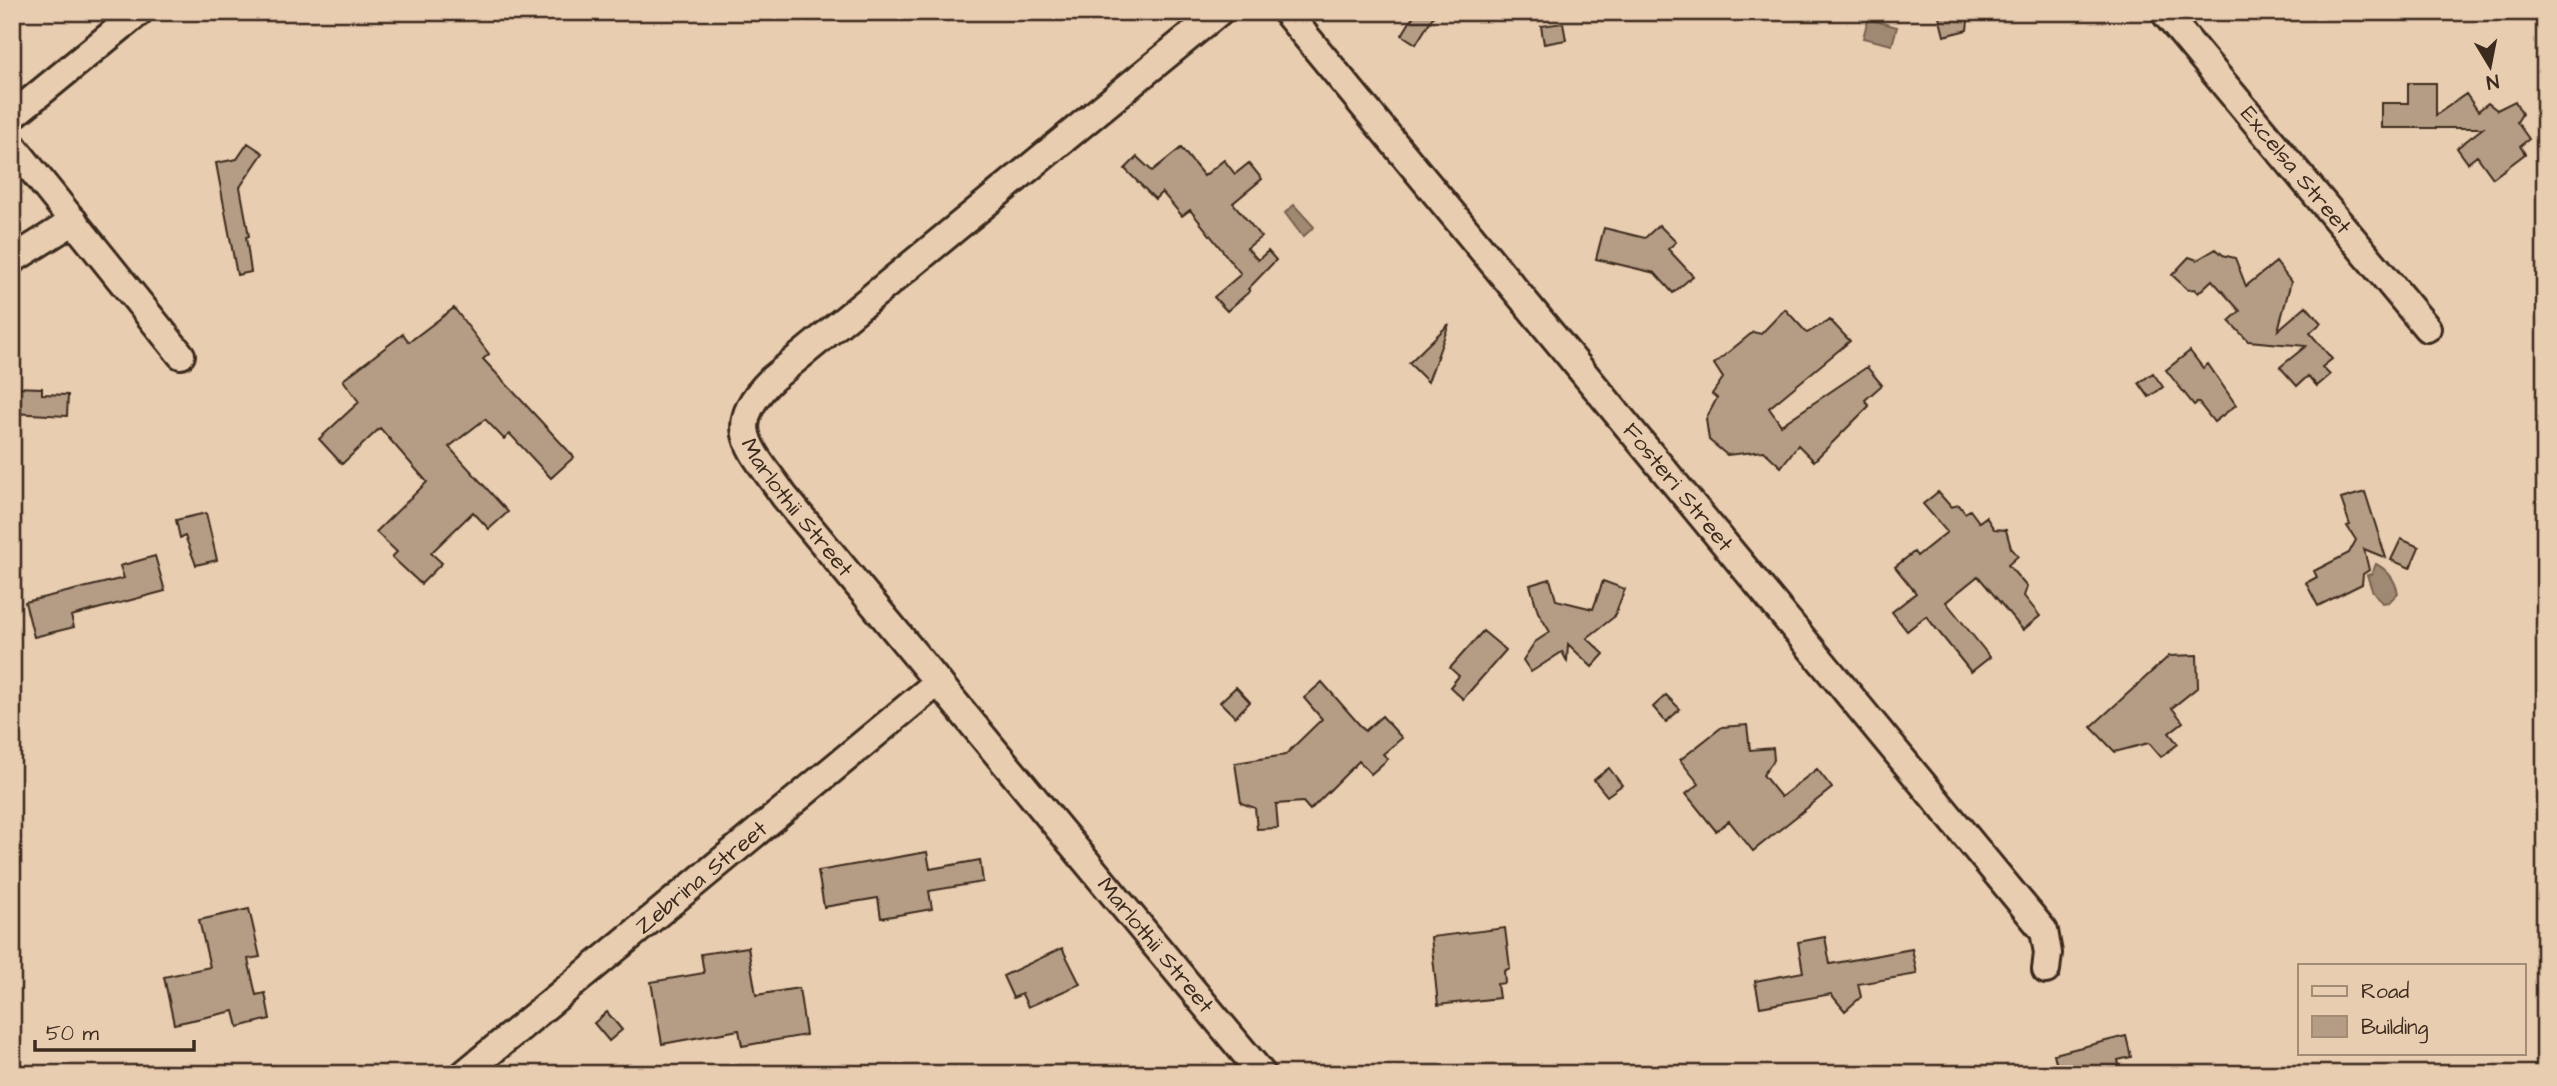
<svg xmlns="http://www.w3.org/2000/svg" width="2557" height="1086" font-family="'Architects Daughter',sans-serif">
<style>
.water{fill:#a08973;stroke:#786351;stroke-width:2}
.building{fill:#b59d85;stroke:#3b2a1e;stroke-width:2}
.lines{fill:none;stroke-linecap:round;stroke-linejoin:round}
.minor-casing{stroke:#3b2a1e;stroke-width:32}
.minor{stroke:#e9cdb0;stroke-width:26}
.labels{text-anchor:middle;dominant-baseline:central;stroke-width:7;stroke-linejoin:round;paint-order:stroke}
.street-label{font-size:23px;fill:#3b2a1e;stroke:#e9cdb0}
</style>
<rect width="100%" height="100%" fill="#e9cdb0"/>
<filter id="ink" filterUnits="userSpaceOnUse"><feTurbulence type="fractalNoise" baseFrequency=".0143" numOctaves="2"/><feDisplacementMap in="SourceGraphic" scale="14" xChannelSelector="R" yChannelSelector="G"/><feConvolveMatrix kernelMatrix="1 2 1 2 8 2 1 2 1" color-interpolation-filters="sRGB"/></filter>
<g filter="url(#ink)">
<path class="water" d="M1868 19 1897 27 1892 45 1863 38Z
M1294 205 1314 227 1303 237 1285 213Z
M2376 564C2388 570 2395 580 2398 593L2389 602 2382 603 2372 590 2367 575 2372 574Z"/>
<path class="building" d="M1416 12H1436L1416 44 1402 35Z
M1938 12H1969L1967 30 1944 36Z
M1563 23 1566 40 1544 44 1541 26Z
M2408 83H2436V115L2466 94 2478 111 2488 103 2497 110 2515 101 2522 114 2517 122 2529 139 2520 146 2525 154 2493 178 2477 156 2468 163 2457 148 2483 128H2381V103H2408Z
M248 143 263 153 240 187 249 236 246 237 251 272 237 275 216 163 237 159Z
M1181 148 1204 176 1224 160 1235 174 1249 163 1262 179 1233 203 1261 237 1247 248 1258 260 1268 251 1276 260 1248 289 1250 291 1227 311 1214 297 1241 274 1190 210 1182 216 1162 192 1155 199 1125 169 1137 157 1152 171Z
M1659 225 1676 242 1668 249 1693 276 1673 293 1655 273 1596 259 1604 228 1645 238Z
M2216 249 2223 255 2235 258 2246 286 2276 262 2291 282 2278 330 2306 306 2321 323 2310 333 2332 359 2322 367 2330 375 2317 386 2308 376 2297 386 2280 367 2306 346 2248 341 2229 321 2240 311 2212 280 2198 293 2194 289 2188 290 2172 275 2189 257 2197 260Z
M454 308 489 354 483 359 574 457 551 478 510 434 504 439 485 419 449 447 508 512 489 529 473 512 431 553 442 563 421 584 392 557 397 552 376 532 427 482 380 428 342 464 319 439 359 402 343 380 403 334 409 342Z
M1785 309 1807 333 1830 320 1850 341 1769 408 1781 425 1867 367 1882 385 1865 400 1869 406 1814 461 1798 445 1781 467 1764 451 1727 455 1709 440 1706 419 1717 398 1712 394 1723 378 1714 364 1753 332 1761 334Z
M1449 324 1428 382 1409 363Z
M2190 351 2203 368 2208 364 2236 405 2214 422 2198 402 2194 405 2166 370Z
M2153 373 2163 387 2149 397 2139 383Z
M13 387 42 388V394L68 395 67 416 12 413Z
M1938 492 1951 507 1959 505 1965 513 1970 510 1979 522 1986 517 1994 529 2006 530 2011 548 2018 556 2008 565 2027 587 2024 596 2040 616 2023 630 1978 576 1946 602 1990 657 1971 672 1926 616 1907 631 1892 612 1916 593 1895 567 1914 552 1917 556 1947 532 1923 504Z
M2365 492 2386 558 2364 549 2369 570 2363 574 2362 584 2318 606 2306 583 2317 577 2314 571 2349 553 2356 540 2347 526 2350 525 2341 499Z
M206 513 217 560 196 565 185 536 180 538 176 520Z
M2401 539 2419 547 2410 568 2391 560Z
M155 556 165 591 71 616 74 627 34 637 25 602 124 578 120 566Z
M1550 579 1556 600 1593 609 1603 581 1625 589 1614 617 1587 638 1604 654 1592 667 1568 644 1567 661 1562 652 1531 672 1523 660 1535 642 1550 632 1538 612 1530 585Z
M1483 631 1506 650 1463 699 1450 687 1459 676 1450 668Z
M2197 655 2198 687 2172 708 2183 722 2169 733 2178 744 2161 757 2149 743 2115 752 2091 727 2169 656Z
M1322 682 1365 731 1382 716 1402 738 1383 754 1388 759 1371 774 1359 761 1310 810 1303 802 1276 804 1278 828 1257 829 1255 808 1241 803 1235 763 1285 755 1322 719 1304 698Z
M1236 687 1250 702 1235 717 1220 702Z
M1666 695 1680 709 1666 722 1653 707Z
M1747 725 1750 750 1773 748 1774 760 1763 775 1781 797 1817 769 1832 788 1753 851 1729 821 1716 831 1686 794 1699 784 1680 760 1722 727Z
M1609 768 1622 785 1607 796 1594 780Z
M927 852 930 869 980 860 983 882 929 891 932 909 881 918 878 898 824 907 818 871Z
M249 909 260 957 248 959 256 995 265 993 270 1019 238 1027 234 1011 174 1024 164 977 210 967 199 920Z
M1505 928 1510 968 1504 971 1505 983 1497 984 1499 998 1438 1005 1431 937Z
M1825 937 1830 964 1912 949 1917 974 1858 984 1861 997 1845 1011 1831 994 1760 1007 1755 981 1803 972 1798 942Z
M748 947 756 995 799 988 806 1035 742 1046 739 1030 662 1044 651 982 704 973 701 954Z
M1062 948 1080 984 1028 1007 1022 994 1013 998 1003 976Z
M607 1012 622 1030 609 1041 594 1023Z
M2126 1036 2131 1057 2118 1060 2121 1074H2059L2054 1054Z"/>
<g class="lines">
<defs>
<g id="minor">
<path id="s1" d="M1219 12 772 379C722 428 751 448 784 496L1262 1074"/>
<path id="s2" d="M1286 12 2044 931 2048 953 2046 970"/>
<path id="s3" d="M2164 12 2427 328"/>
<path d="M12 116 139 12"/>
<path d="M12 145 181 355"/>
<path d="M12 260 74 221"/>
<path id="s4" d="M464 1074 938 682"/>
</g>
</defs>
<use href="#minor" class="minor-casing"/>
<use href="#minor" class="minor"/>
</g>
</g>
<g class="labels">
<g class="street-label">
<text stroke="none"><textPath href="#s3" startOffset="206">Excelsa Street</textPath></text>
<text stroke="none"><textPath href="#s2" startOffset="616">Fosteri Street</textPath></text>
<text stroke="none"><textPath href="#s1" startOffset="732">Marlothii Street</textPath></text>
<text stroke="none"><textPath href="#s4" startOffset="308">Zebrina Street</textPath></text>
<text stroke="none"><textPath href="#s1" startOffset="1298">Marlothii Street</textPath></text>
</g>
</g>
<rect width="2557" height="1086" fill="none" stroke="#e9cdb0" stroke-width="42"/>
<rect x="21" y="21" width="2515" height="1044" fill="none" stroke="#3b2a1e" stroke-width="2.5" filter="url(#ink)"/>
<rect x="2298" y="964" width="228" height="91" fill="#e9cdb0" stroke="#a38c76" stroke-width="2"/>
<rect x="2312" y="986" width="35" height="10" fill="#e9cdb0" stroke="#a38c76" stroke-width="2"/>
<text x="2361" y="998" font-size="21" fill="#3b2a1e">Road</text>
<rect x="2312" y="1016" width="35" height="21" fill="#b59d85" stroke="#a38c76" stroke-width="2"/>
<text x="2361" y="1034" font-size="21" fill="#3b2a1e">Building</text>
<g transform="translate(2490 66) rotate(170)" stroke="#e9cdb0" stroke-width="5" paint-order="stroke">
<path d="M0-5L12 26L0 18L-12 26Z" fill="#3b2a1e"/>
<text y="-10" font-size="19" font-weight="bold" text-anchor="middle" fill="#3b2a1e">N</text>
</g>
<path d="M35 1040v10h159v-10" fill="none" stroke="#3b2a1e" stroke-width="3.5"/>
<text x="46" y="1040" font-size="21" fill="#3b2a1e" stroke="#e9cdb0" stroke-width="5" paint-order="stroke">50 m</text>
</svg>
